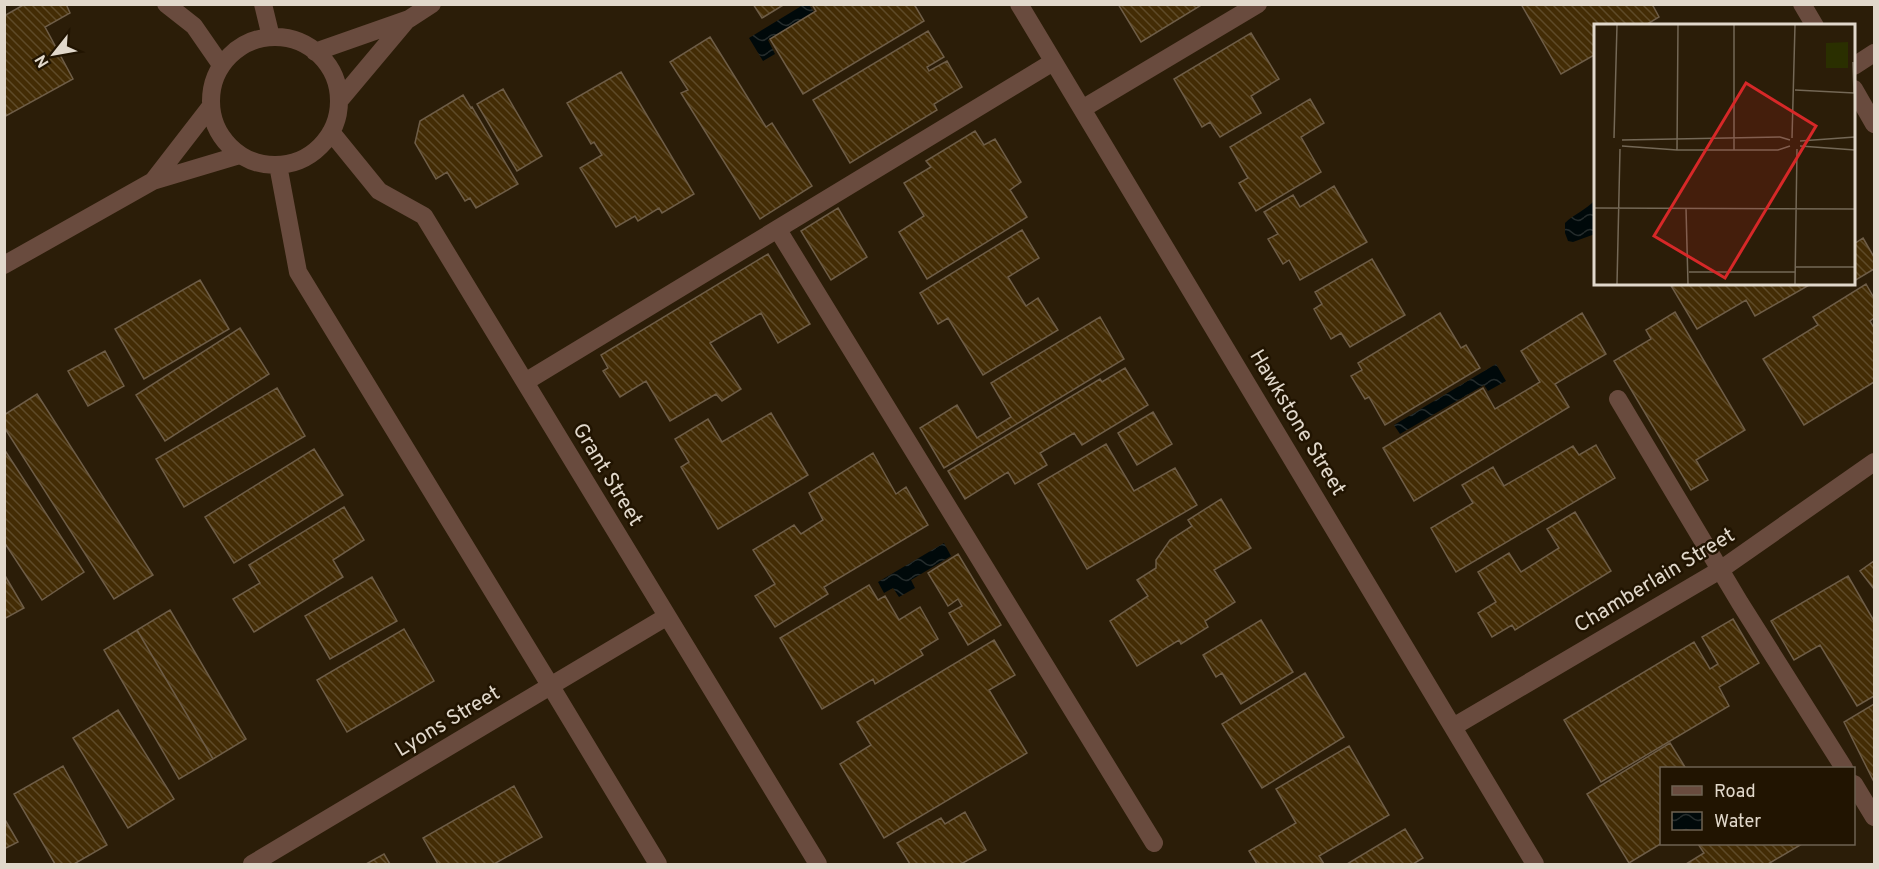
<svg xmlns="http://www.w3.org/2000/svg" width="1879" height="869" font-family="Overpass,sans-serif">
<style>
.water{fill:url(#water-waves)}
.building{fill:url(#building-back-hatch);stroke:#6e5d47;stroke-width:1.5}
.lines{fill:none;stroke-linecap:round;stroke-linejoin:round}
.minor{stroke:#694b3e;stroke-width:18}
.labels{text-anchor:middle;dominant-baseline:central;stroke-width:5;stroke-linejoin:round;paint-order:stroke}
.street-label{font-size:21px;fill:#e1d8cb;stroke:#211401}
.inset-road{fill:none;stroke:#746856;stroke-width:1.5}
.view{fill:#d62828;fill-opacity:0.15;stroke:#d62828;stroke-width:3}
.inset-edge{fill:none;stroke:#e1d8cb;stroke-width:3}
</style>
<defs>
<pattern id="water-waves" width="16" height="10" patternUnits="userSpaceOnUse" patternTransform="scale(1.5)"><rect width="16" height="10" fill="#00090a"/><path d="M0 5q4-4 8 0t8 0" fill="none" stroke="#252c2c"/></pattern>
<pattern id="building-back-hatch" width="6" height="6" patternUnits="userSpaceOnUse" patternTransform="scale(1.5)"><rect width="6" height="6" fill="#432c05"/><path d="M-1 5l2 2M0 0l6 6M5-1l2 2" fill="none" stroke="#5e4a28"/></pattern>
</defs>
<rect width="100%" height="100%" fill="#2b1d08"/>
<path class="water" d="M803 5H809L814 12 768 40 775 54 763 61 749 38Z
M1595 200V234L1573 242 1568 241 1565 233V223C1574 214 1586 210 1595 200Z
M1496 364 1506 381 1488 391 1484 385 1400 434 1394 425Z
M944 543 951 556 911 580 915 588 899 597 893 588 884 593 878 582Z"/>
<path class="building" d="M25 4H66L70 13 45 27 73 79 4 117V16Z
M753 4H785L762 18Z
M816 4H914L924 21 803 94 770 39 816 11 813 6Z
M1118 4H1203L1141 42Z
M1521 4H1652L1659 17 1644 26H1596V54L1561 74Z
M928 31 944 57 927 67 929 71 947 61 962 87 934 104 937 110 850 163 813 100Z
M1251 33 1279 79 1251 96 1261 113 1220 137 1210 122 1202 127 1174 79Z
M710 37 766 127 772 123 812 186 760 219 681 93 688 90 670 62Z
M621 72 694 194 662 213 659 208 638 221 635 216 616 227 580 168 602 155 594 142 591 144 567 103Z
M503 89 542 156 517 171 477 104Z
M463 95 471 108 472 107 518 184 476 208 470 198 465 201 447 172 436 179 415 143 420 121Z
M1310 99 1324 123 1301 137 1321 172 1256 211 1239 183 1248 178 1230 147Z
M975 131 984 145 995 139 1021 182 1010 190 1027 217 927 279 899 232 924 216 904 183 931 167 926 161Z
M1334 186 1367 242 1300 280 1289 260 1283 264 1268 239 1278 234 1264 212 1293 195 1300 207Z
M838 208 867 257 831 280 801 231Z
M1022 230 1039 258 1008 277 1026 306 1038 298 1058 330 983 375 948 318 938 324 920 293Z
M1863 238 1874 257V269L1854 281V244Z
M768 254 810 324 778 343 761 313 710 343 741 389 722 401 716 394 670 421 646 381 620 397 603 371 608 368 601 355Z
M1372 259 1405 315 1350 347 1341 333 1331 339 1314 309 1322 304 1315 292Z
M200 280 229 329 144 379 115 329Z
M1670 284H1811L1755 316 1746 300 1697 329Z
M1866 284 1874 298V318L1870 321 1874 328V382L1804 425 1763 359 1818 325 1813 317Z
M1675 312 1745 430 1696 460 1708 480 1691 490 1614 361 1651 339 1646 330Z
M1440 313 1461 348 1466 345 1480 368 1385 425 1369 397 1365 399 1351 376 1362 370 1358 363Z
M1582 313 1606 354 1555 384 1569 407 1414 501 1383 448 1483 388 1495 409 1540 382 1521 351Z
M1100 317 1124 359 944 468 920 428 957 405 977 438 1011 417 991 383Z
M240 328 269 374 165 441 136 395Z
M105 351 124 386 88 406 68 371Z
M1125 368 1148 405 1082 445 1074 433 1040 453 1047 465 1015 484 1008 472 965 499 948 471 1100 379 1102 382Z
M277 388 305 436 184 507 156 459Z
M37 394 153 575 114 599 4 427V415Z
M1153 412 1172 444 1137 465 1118 433Z
M771 413 808 475 718 529 681 467 689 462 675 439 708 419 722 442Z
M1106 444 1134 491 1175 468 1197 505 1087 569 1038 484Z
M1596 445 1615 478 1456 572 1431 528 1473 503 1462 485 1493 467 1504 486 1573 446 1579 455Z
M4 449 84 572 42 600 4 542Z
M314 449 343 495 234 563 205 517Z
M873 453 896 494 906 487 928 525 824 587 828 594 775 627 755 596 775 584 753 550 794 525 801 534 823 520 809 493Z
M1221 499 1251 548 1214 570 1235 602 1205 621 1208 627 1181 644 1179 640 1137 666 1110 621 1148 596 1137 580 1156 568V560L1170 540 1192 526 1188 520Z
M344 507 364 540 333 560 343 577 254 632 233 599 260 583 249 565Z
M1575 512 1611 571 1515 630 1512 625 1492 637 1478 613 1496 602 1478 572 1509 553 1521 572 1559 548 1547 529Z
M958 554 1001 625 968 645 949 613 962 606 958 599 948 606 928 573Z
M1874 561V589L1860 571Z
M4 574 24 608 4 619Z
M1848 576 1874 621V696L1857 706 1820 645 1794 660 1771 621Z
M372 577 397 621 330 659 305 616Z
M869 585 878 600 885 596 899 620 920 607 938 639 920 650 923 655 875 684 873 679 822 709 780 638Z
M170 610 246 739 213 759 137 630Z
M1733 619 1759 663 1719 687 1729 706 1601 782 1564 720 1694 642 1710 669 1718 664 1702 637Z
M1261 620 1293 672 1241 704 1222 673 1216 677 1203 655Z
M404 629 434 681 347 732 317 680Z
M137 630 213 759 179 779 104 650Z
M994 640 1015 675 989 690 1027 753 884 838 840 764 871 745 857 722Z
M1305 673 1344 737 1262 788 1222 724Z
M1874 704V782L1844 722Z
M118 710 174 799 128 828 73 738Z
M1670 743 1685 767 1682 768H1662V843L1629 863 1587 794Z
M1349 746 1389 815 1319 856 1324 864H1257L1249 851 1296 823 1276 789Z
M63 766 107 845 74 864H55L14 794Z
M514 786 542 837 494 864H438L423 838Z
M965 812 986 850 961 864H910L897 843 941 818 945 824Z
M4 818 18 842 4 849Z
M1405 829 1423 858 1413 864H1347Z
M1698 844H1802L1768 864H1686L1704 853Z
M384 854 390 864H366Z"/>
<g class="lines">
<path class="minor" d="M166 4 194 26 221 65
M263 4 271 37
M1019 4 1535 864
M1802 4 1815 26
M211 101a64 64 0 1 1 128 0a64 64 0 1 1-128 0Z
M315 52 409 19 432 4
M1854 66 1874 53
M1854 89 1874 124
M339 101 407 20
M1082 109 1258 4
M331 132 379 191 424 216 818 864
M278 165 298 272 550 685 658 864
M153 181 211 106
M778 230 1154 843
M4 265 153 181 240 155
M525 382 1053 62
M1618 399 1740 603 1844 768
M1453 727 1720 570 1874 462
M1854 784 1874 817
M252 864 666 617"/>
</g>
<g class="labels">
<g class="street-label">
<text transform="translate(1297 423) rotate(59)">Hawkstone Street</text>
<text transform="translate(607 475) rotate(59)">Grant Street</text>
<text transform="translate(1655 581) rotate(-31)">Chamberlain Street</text>
<text transform="translate(448 722) rotate(-31)">Lyons Street</text>
</g>
</g>
<g transform="translate(1594 24)">
<rect width="261" height="261" fill="#2b1d08"/>
<path d="M254 18V44H232V19Z" fill="#2a2f00"/>
<path class="inset-road" d="M201 66 260 69 259 38M20 114 23 1M198 114 201 1M28 116 186 113 196 116M206 117 261 113M28 122 83 126H184L196 122M206 122 261 126M83 126 84 1M140 126V1M0 184 261 185M92 184 94 260M201 243H261M95 248H201M23 260 26 125M201 260 203 125"/>
<path class="view" d="M152 59 222 102 131 254 60 212Z"/>
<rect width="261" height="261" class="inset-edge"/>
</g>
<rect width="1879" height="869" fill="none" stroke="#e1d8cb" stroke-width="12"/>
<rect x="1660" y="767" width="195" height="78" fill="#211401" stroke="#6e6252" stroke-width="1.5"/>
<rect x="1672" y="786" width="30" height="9" fill="#694b3e" stroke="#6e6252" stroke-width="1.5"/>
<text x="1714" y="797" font-size="18" fill="#e1d8cb">Road</text>
<rect x="1672" y="812" width="30" height="18" fill="url(#water-waves)" stroke="#6e6252" stroke-width="1.5"/>
<text x="1714" y="827" font-size="18" fill="#e1d8cb">Water</text>
<g transform="translate(54 54) rotate(239)" stroke="#211401" stroke-width="4.5" paint-order="stroke">
<path d="M0-4.5L10 22L0 15L-10 22Z" fill="#e1d8cb"/>
<text y="-9" font-size="16" font-weight="bold" text-anchor="middle" fill="#e1d8cb">N</text>
</g>
</svg>
